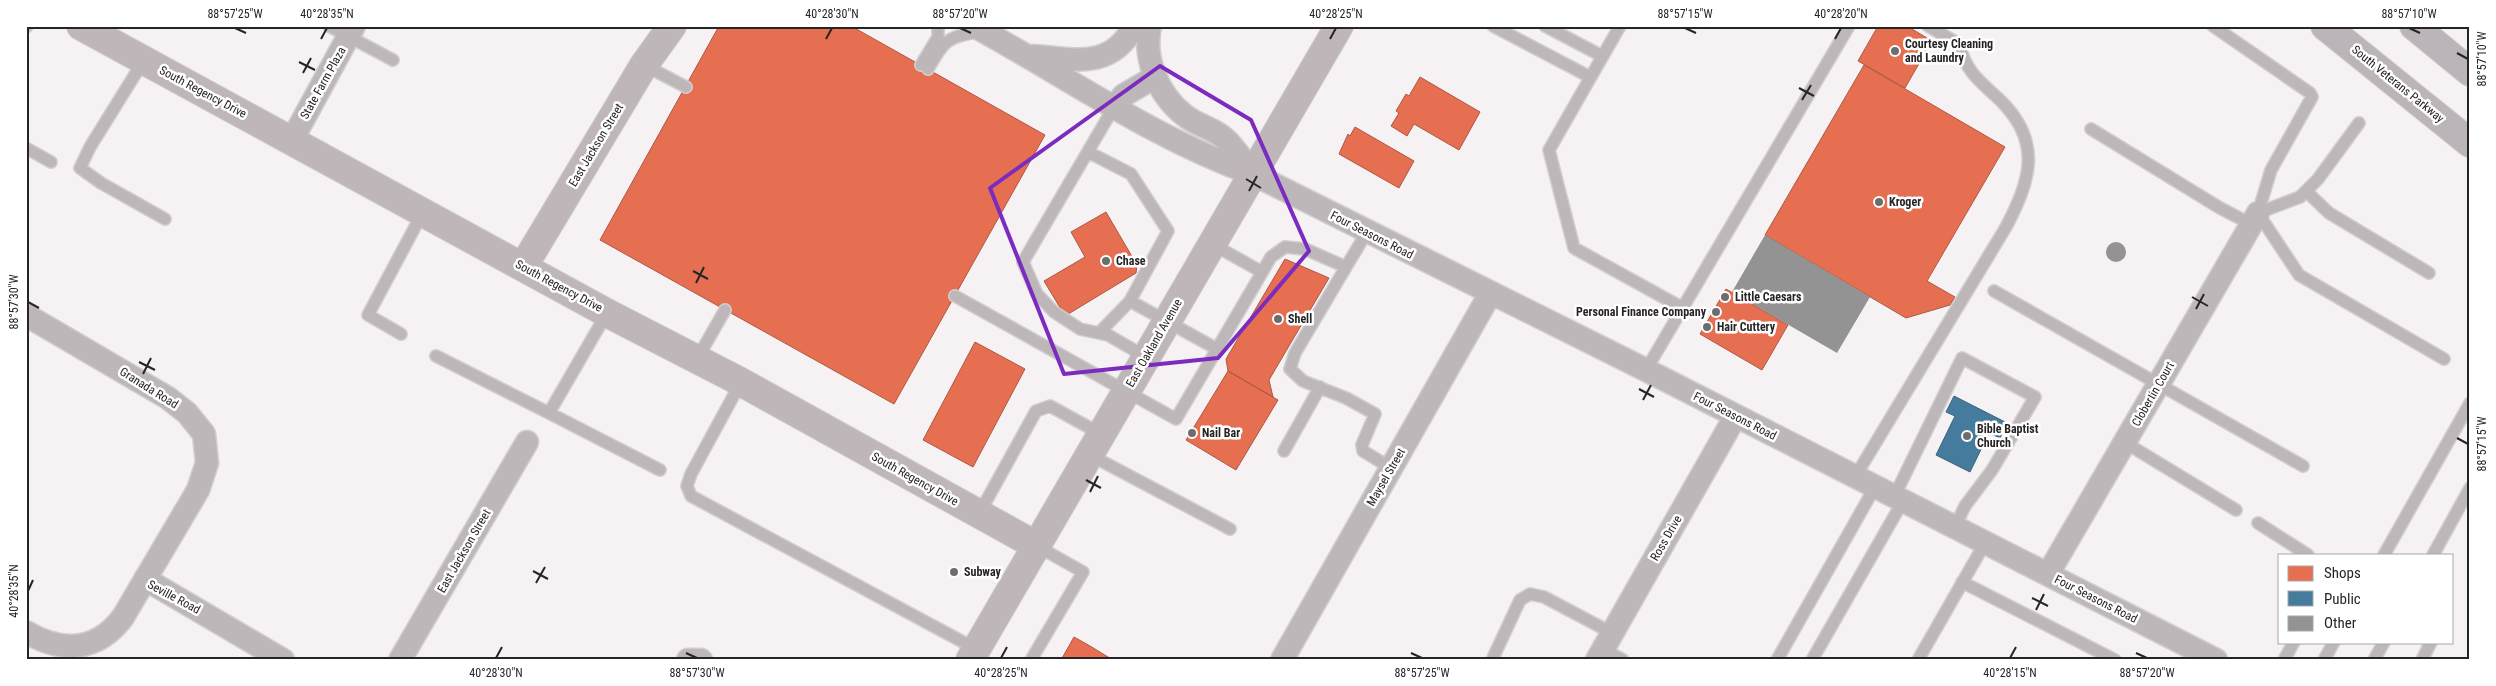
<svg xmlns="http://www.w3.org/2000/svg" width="2496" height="686" font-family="'Roboto Condensed',sans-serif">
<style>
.shops{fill:#e76f51;stroke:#ad5844}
.public{fill:#457b9d;stroke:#3c6179}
.building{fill:#949394}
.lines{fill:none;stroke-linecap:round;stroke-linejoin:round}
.lane-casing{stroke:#d0cecf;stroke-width:14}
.street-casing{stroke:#d0cecf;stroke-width:25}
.secondary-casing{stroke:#d0cecf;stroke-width:30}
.highway-casing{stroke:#d0cecf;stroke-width:30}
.lane{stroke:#beb7ba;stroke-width:11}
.street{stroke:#beb7ba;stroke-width:22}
.secondary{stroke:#beb6b9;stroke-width:28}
.highway{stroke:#bbb4b8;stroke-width:28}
.marked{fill:none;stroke:#7b2cbf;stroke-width:4;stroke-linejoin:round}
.ticks{fill:none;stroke:#272425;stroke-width:2}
.poi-dot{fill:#6f6c6d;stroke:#fff;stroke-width:2}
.labels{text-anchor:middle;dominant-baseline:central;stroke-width:5;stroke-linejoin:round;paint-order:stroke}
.poi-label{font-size:12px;font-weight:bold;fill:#272425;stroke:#fff;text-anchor:start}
.street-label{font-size:12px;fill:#272425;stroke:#fff}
.neatline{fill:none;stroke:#272425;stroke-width:2}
.ticks-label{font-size:12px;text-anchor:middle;fill:#272425}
</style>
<rect width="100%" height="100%" fill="#f6f2f4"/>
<path class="shops" d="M719 26H851L1045 135 894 404 600 240Z
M1878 26H1907L1932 41 1905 88 1858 61Z
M1864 65 2005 147 1927 281 1955 297 1950 305 1906 318 1765 235Z
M1420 77 1480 112 1459 150 1414 124 1407 136 1391 126 1399 113 1396 111 1406 94 1409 96Z
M1355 127 1414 161 1399 188 1339 154 1348 134 1350 136Z
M1106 212 1137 265 1136 273 1065 316 1044 281 1085 257 1071 232Z
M1285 259 1329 278 1269 380 1273 397 1228 371 1226 359Z
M1726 289 1788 325 1762 370 1700 334Z
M975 342 1025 369 973 467 923 440Z
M1228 371 1278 400 1236 470 1186 440Z
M1074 637 1090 646 1113 660H1061Z"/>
<path class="public" d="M1954 396 2007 423 2000 438 1989 433 1970 472 1936 455 1955 416 1946 412Z"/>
<path class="building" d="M1765 235 1870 297 1837 353 1732 292Z
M2106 252a10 10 0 1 1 20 0a10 10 0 1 1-20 0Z"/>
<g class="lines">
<defs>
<path id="lane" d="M329 26 393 60
M1493 26 1590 77
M1545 26 1602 56
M1620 26 1549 150 1574 248 1681 307
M2213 26 2310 93 2312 97 2271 170 2258 213
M26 27 27 26
M144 60 90 147 80 168 101 183 165 219
M644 65 686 87
M921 65 938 37V26
M928 69C946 38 946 38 982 31
M1114 107 1023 262 1037 294 1054 312 1080 329 1108 335 1146 357
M2091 129 2220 208 2251 224
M26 148 51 162
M1088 152 1131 174 1168 231 1130 301 1099 333
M2306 191 2329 213 2429 273
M2258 213 2299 275 2444 359
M2258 213 2300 197 2318 179 2359 123
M1212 244 1262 272
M1346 267 1295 353 1290 369 1303 381 1346 398 1375 414 1362 445 1363 451 1391 468
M1994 291 2303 466
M955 296 1176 419 1271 257 1285 247 1305 249 1346 267 1367 232
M1130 301 1217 349
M401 334 368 315 423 212
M436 356 549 413 607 313
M697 359 725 310
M1646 370 1849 26
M741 382 691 474 687 486 691 496 976 649
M549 413 660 470
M2124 442 2236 510
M1284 451 1320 387
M1090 455 1230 529
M1855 477 2006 227C2030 181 2043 143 2001 101 1980 81 1967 74 1959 44L1928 26
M1894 497 1962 358 2035 397 1992 470 1965 506 1955 527
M979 514 1036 411 1050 406 1101 434
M2258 523 2308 555
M2384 555 2470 403
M2433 555 2470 488
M1962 582 2115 660
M1603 649 1623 660
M1031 660 1083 572 1037 546
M1492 660 1520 600 1530 594 1544 597 1612 633
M1777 660 1875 487
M1812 660 1903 501
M1918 660 1985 543
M2284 660 2294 642
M2324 660 2334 642
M2374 660 2384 642
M2422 660 2431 642"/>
<path id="street" d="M974 26C1066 76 1154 139 1253 174L1646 370 2216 660
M1150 26C1143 59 1158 94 1184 115 1196 125 1213 128 1224 138 1235 147 1244 163 1253 174
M1033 56C1074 59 1111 70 1134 26
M1114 107 1124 95 1155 77
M292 140 354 26
M26 315 168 398 187 413 204 434 207 463 198 490 123 617C97 652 62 653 26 632
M2048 574 2258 213
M145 579 283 660
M400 660 527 442
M688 660H701
M1282 660 1490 294
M1597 660 1735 417"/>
<path id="secondary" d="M81 26 607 313 741 382 1037 546
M523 267 644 65 672 26
M970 660 1339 26"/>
<path id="highway" d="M2325 26 2470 143
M2414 26 2470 72"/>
</defs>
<use href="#lane" class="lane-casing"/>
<use href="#street" class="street-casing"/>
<use href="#secondary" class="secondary-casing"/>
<use href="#highway" class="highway-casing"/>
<use href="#lane" class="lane"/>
<use href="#street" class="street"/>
<use href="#secondary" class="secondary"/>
<use href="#highway" class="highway"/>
</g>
<path class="marked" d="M1160 66 1251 120 1309 251 1218 358 1064 374 990 188Z"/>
<path class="ticks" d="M235 28 246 33M960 28 971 33M1685 28 1696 33M2409 28 2420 33M321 39 327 28M826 39 832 28M1330 39 1336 28M1835 39 1841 28M2457 53 2468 59M299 62 315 70M303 73 311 58M1799 88 1814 96M1802 100 1811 85M1246 179 1261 188M1249 191 1257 176M693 271 708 279M696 283 704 267M2192 297 2208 306M28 302 39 308M2196 309 2204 294M139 362 155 370M143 374 151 358M1639 389 1654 397M1643 400 1651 385M2457 438 2468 444M1086 480 1101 488M1090 492 1098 476M533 571 548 579M536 583 545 567M28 591 33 580M2032 598 2048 606M2036 610 2044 594M686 653 697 658M1411 653 1422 658M2136 653 2147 658M496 658 502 647M1001 658 1007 647M2010 658 2016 647"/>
<g class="poi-dot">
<circle cx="1895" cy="51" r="5"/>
<circle cx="1879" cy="202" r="5"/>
<circle cx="1106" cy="261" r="5"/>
<circle cx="1725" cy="297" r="5"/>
<circle cx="1716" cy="312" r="5"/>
<circle cx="1278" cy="319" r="5"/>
<circle cx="1707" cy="327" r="5"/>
<circle cx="1192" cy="433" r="5"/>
<circle cx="1967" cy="436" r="5"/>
<circle cx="954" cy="572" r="5"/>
</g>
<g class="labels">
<g class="poi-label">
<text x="1905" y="44">Courtesy Cleaning<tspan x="1905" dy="14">and Laundry</tspan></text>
<text x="1889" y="202">Kroger</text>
<text x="1116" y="261">Chase</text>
<text x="1735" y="297">Little Caesars</text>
<text x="1706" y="312" text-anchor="end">Personal Finance Company</text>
<text x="1288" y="319">Shell</text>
<text x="1717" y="327">Hair Cuttery</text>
<text x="1977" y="429">Bible Baptist<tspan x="1977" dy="14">Church</tspan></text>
<text x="1202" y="433">Nail Bar</text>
<text x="964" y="572">Subway</text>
</g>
<g class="street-label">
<text transform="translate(323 83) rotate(-61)">State Farm Plaza</text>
<text transform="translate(2398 84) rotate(39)">South Veterans Parkway</text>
<text transform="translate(203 92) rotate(28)">South Regency Drive</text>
<text transform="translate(596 145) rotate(-59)">East Jackson Street</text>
<text transform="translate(1372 235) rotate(27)">Four Seasons Road</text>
<text transform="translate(559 286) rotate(28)">South Regency Drive</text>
<text transform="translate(1154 343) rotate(-60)">East Oakland Avenue</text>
<text transform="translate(149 388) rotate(32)">Granada Road</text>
<text transform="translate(2153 394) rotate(-60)">Clobertin Court</text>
<text transform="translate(1735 416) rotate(27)">Four Seasons Road</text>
<text transform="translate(1386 477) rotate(-60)">Maysel Street</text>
<text transform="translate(915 479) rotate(29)">South Regency Drive</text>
<text transform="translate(1666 538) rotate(-60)">Ross Drive</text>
<text transform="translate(464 551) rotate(-60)">East Jackson Street</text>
<text transform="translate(174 597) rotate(28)">Seville Road</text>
<text transform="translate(2096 599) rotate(27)">Four Seasons Road</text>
</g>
</g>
<rect width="2496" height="686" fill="none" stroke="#ffffff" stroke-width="55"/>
<rect x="2278" y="554" width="175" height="90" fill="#ffffff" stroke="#a9a7a8"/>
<rect x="2288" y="566" width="25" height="15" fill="#e76f51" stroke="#a9a7a8"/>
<text x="2324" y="578" font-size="15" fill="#272425">Shops</text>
<rect x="2288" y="591" width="25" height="15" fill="#457b9d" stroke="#a9a7a8"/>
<text x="2324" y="604" font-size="15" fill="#272425">Public</text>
<rect x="2288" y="616" width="25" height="15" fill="#949394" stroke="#a9a7a8"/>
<text x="2324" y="628" font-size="15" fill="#272425">Other</text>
<rect x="28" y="28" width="2440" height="630" class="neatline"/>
<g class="ticks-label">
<text x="235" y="18">88°57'25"W</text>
<text x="327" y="18">40°28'35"N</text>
<text x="832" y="18">40°28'30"N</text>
<text x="960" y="18">88°57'20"W</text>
<text x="1336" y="18">40°28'25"N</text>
<text x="1685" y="18">88°57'15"W</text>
<text x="1841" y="18">40°28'20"N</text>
<text x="2409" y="18">88°57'10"W</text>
<text transform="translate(2482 59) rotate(-90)" y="4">88°57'10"W</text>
<text transform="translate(14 302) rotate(-90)" y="4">88°57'30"W</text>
<text transform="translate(2482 444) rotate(-90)" y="4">88°57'15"W</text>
<text transform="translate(14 591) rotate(-90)" y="4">40°28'35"N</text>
<text x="496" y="677">40°28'30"N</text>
<text x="697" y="677">88°57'30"W</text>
<text x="1001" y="677">40°28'25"N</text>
<text x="1422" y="677">88°57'25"W</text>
<text x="2010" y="677">40°28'15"N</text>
<text x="2147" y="677">88°57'20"W</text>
</g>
</svg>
